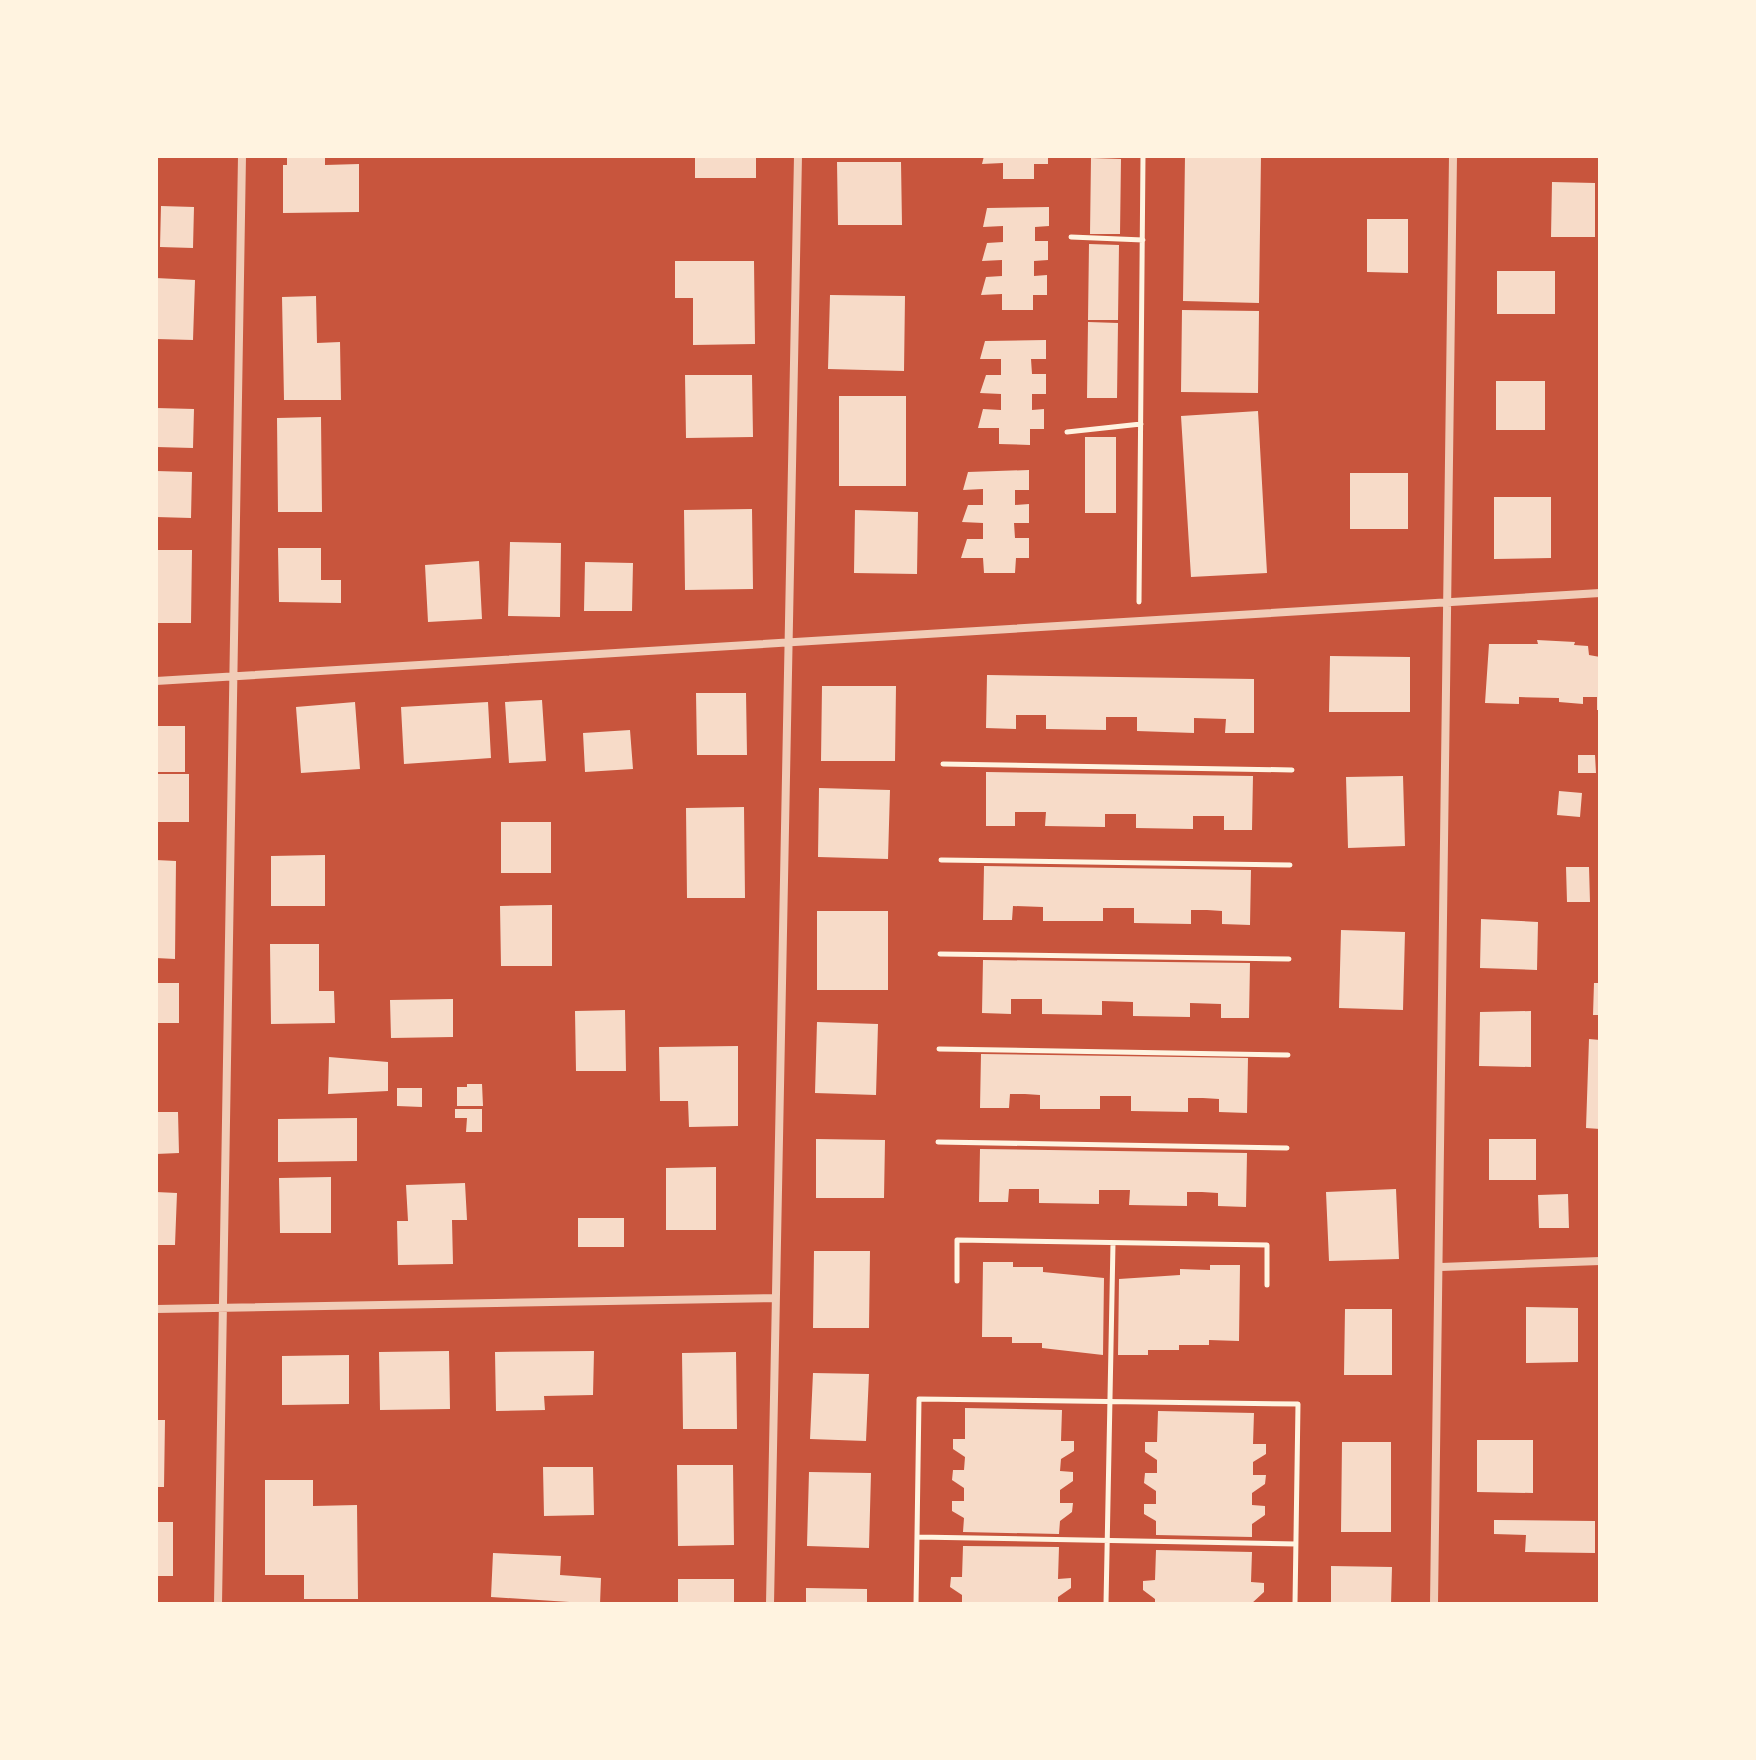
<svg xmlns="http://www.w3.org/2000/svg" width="1756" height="1760" font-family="'Fira Sans Condensed',sans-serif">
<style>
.building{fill:#f7dbc8}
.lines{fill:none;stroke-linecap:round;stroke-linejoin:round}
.path{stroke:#fff3e0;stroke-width:5}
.minor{stroke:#f1ccb7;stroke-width:8}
</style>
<rect width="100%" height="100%" fill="#c8553d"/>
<path class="building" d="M287 156H325V165L359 164V212L283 213V165H287Z
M695 156H756V178H695Z
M984 156H1048V164H1034V179H1003V163L982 164Z
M1185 156H1261L1259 303 1183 301Z
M1091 158 1121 159 1120 234H1090Z
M837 162H901L902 225H838Z
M1552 182 1595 183V237H1551Z
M161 206 194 207 193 248 160 247Z
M1049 207V226L1035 227V241H1048V260L1034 261V276L1047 275V295H1033V310H1002V294L981 295 986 277 1002 276V260L982 261 987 243 1003 242V226L983 227 987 208Z
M1367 219H1408V273L1367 272Z
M1089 244 1119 245 1118 320H1088Z
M675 261H754L755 344 693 345V298H675Z
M1497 271H1555V314H1497Z
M156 278 195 280 193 340 156 339Z
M830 295 905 296 904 371 828 369Z
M316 296 317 343 340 342 341 400H284L282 297Z
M1182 310 1259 311 1258 393 1181 392Z
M1088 322 1118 323 1117 398H1087Z
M1046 340V359H1031L1032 374H1046V394H1032V410L1044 409V429H1030V445L999 444V428H978L983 409 1001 410V394L980 393 986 375H1001V359H980L985 341Z
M685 375H752L753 437 686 438Z
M1496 381H1545V430H1496Z
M839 396H906V486H839Z
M156 408 194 409 193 448 156 447Z
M1258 411 1267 573 1191 577 1181 416Z
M321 417 322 512H278L277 418Z
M1085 437H1116V513H1085Z
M1029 470V490H1015V505L1029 504V523H1014L1015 538H1029V558H1016L1015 573H984L983 558H961L967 539H983V523L962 522 968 505H983V489L963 490 968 472Z
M156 471 192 472 191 518 156 517Z
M1350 473H1408V529H1350Z
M1494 497H1551V558L1494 559Z
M752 509 753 589 685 590 684 510Z
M855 510 918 512 917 574 854 573Z
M510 542 561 543 560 617 508 616Z
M278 548H321V580H341V603L279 602Z
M156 550H192L191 623H156Z
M479 561 482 619 428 622 425 565Z
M585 562 633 563 632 611H584Z
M1537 640 1575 642 1574 645 1588 646 1589 655 1600 657V710H1597V697H1583V704L1559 702V698L1519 697V704L1485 703 1489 644H1538Z
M1330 656 1410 657V712H1329Z
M987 675 1254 679V733H1225L1226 719 1194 718V733L1137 731V717H1106V730L1046 729V715H1016V729L986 728Z
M822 686H896L895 761H821Z
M696 693H746L747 755H697Z
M542 700 546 761 509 763 505 702Z
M355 702 360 769 301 773 296 707Z
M488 702 491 758 404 764 401 707Z
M156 726H185V772H156Z
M630 730 633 769 585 772 583 733Z
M1578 755H1595L1596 773H1578Z
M986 772 1253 776 1252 830H1224V816H1193V829L1136 828V814H1105V827L1045 826 1046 812H1015V826H986Z
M156 774H189V822H156Z
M1403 776 1405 846 1348 848 1346 777Z
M819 788 890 790 888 859 818 857Z
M1559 791 1582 793 1580 817 1557 815Z
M744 807 745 898H687L686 808Z
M501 822H551V873H501Z
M325 855V906H271V856Z
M156 860 176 861 175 959 156 958Z
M984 866 1251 870 1250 925 1222 924V911L1207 910H1191V924L1134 923V908H1103V921H1043V907L1013 906 1012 920H983Z
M1566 867H1589L1590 902H1567Z
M552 905V966H501L500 906Z
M817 911H888V990H817Z
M1481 919 1538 922 1537 970 1480 968Z
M1341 930 1405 932 1403 1010 1339 1008Z
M270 944H319V991H334L335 1023 271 1024Z
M983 960 1250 963 1249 1018H1221V1004L1190 1003V1017L1133 1016V1002L1102 1001V1015L1042 1014V999H1011V1014L982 1013Z
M156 983H179V1023H156Z
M1594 983H1600V1015H1593Z
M453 999V1037L391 1038 390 1000Z
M625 1010 626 1071H576L575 1011Z
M1531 1011V1067L1479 1066 1480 1012Z
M817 1022 878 1024 876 1095 815 1093Z
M1589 1039 1600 1040V1129L1586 1128Z
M738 1046V1126L689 1127 688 1101H660L659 1047Z
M981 1054 1248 1058 1247 1113 1219 1112V1099L1203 1098H1188V1112L1131 1111V1096H1100V1109H1040V1095L1025 1094H1010L1009 1108H980Z
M329 1057 388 1062V1091L328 1094Z
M467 1084H482L483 1106H457V1087H467Z
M397 1088H422V1107L397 1106Z
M455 1109H482V1132H466L467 1118H455Z
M156 1112H178L179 1153 156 1154Z
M357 1118V1161L278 1162V1119Z
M816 1139 885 1140 884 1198H816Z
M1489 1139H1536V1180H1489Z
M980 1149 1247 1153 1246 1207 1218 1206V1193L1202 1192H1187V1206L1129 1205 1130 1190H1099V1204L1039 1203V1189H1009L1008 1202H979Z
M716 1167V1230H666V1168Z
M331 1177V1233H280L279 1178Z
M465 1183 467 1220H452L453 1264 398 1265 397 1221H408L406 1185Z
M1396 1189 1399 1259 1329 1261 1326 1192Z
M156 1192 177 1193 175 1245H156Z
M1568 1194 1569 1228H1539L1538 1195Z
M578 1218H624V1247H578Z
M814 1251H870L869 1328H813Z
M983 1262H1013V1267H1043V1272L1104 1278 1103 1355 1042 1348V1343H1012V1337H982Z
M1210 1265H1240L1239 1341 1209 1340V1345H1179V1350H1148V1355H1118L1119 1279 1180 1275V1269L1210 1270Z
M1526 1307 1578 1308V1362L1526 1363Z
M1345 1309H1392V1375H1344Z
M449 1351 450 1409 380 1410 379 1352Z
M594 1351 593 1395 544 1396 545 1410 496 1411 495 1352Z
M736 1352 737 1429H683L682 1353Z
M349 1355V1404L282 1405V1356Z
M813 1373 869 1374 866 1441 810 1439Z
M965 1408 1062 1410 1061 1441H1074V1451L1061 1459 1060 1471 1073 1472V1481L1060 1490V1503H1073L1072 1512 1060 1521 1059 1534 963 1532 964 1518 952 1511V1501H964V1488L952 1480 953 1470H964L965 1457 953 1449V1439H965Z
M1158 1411 1254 1413 1253 1444H1266V1454L1253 1462V1475H1266L1265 1484 1252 1493V1505L1265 1506V1515L1252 1524V1537L1156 1535V1521L1144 1514V1504H1156V1491L1144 1483 1145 1473H1157V1460L1145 1452V1442H1157Z
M156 1420H165L164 1487H156Z
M1477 1440H1533V1493L1477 1492Z
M1342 1442H1391V1532H1341Z
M677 1465H733L734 1545 678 1546Z
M543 1467H593L594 1515 544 1516Z
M809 1472 871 1473 869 1548 807 1546Z
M265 1480H313V1506L357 1505 358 1599H304V1575H265Z
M1494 1520 1595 1521V1553L1525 1552 1526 1535 1494 1534Z
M156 1522H173V1576H156Z
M963 1546 1059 1547 1058 1579 1071 1578V1588L1058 1597V1604H962V1595L950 1587 951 1577H962Z
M1156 1550 1252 1552 1251 1582 1264 1583V1592L1251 1604H1155V1599L1143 1590V1581L1155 1580Z
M493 1553 561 1556 560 1575 601 1578 600 1604 491 1597Z
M1331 1566 1392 1567 1391 1604H1331Z
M678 1579H734V1604H678Z
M806 1588 867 1589V1604H806Z"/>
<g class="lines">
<path class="path" d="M1071 237 1143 240
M1067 432 1141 424
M1139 602 1143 156
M943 764 1292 770
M941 860 1290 865
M940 954 1289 959
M939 1049 1288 1055
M938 1142 1287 1148
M957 1281V1240L1267 1245V1285
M917 1537 1296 1544
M916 1604 919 1399 1298 1404 1295 1604
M1106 1604 1113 1243"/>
<path class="minor" d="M156 681 1600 593
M1441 1267 1600 1261
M156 1309 774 1298
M218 1604 242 156
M770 1604 798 156
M1434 1604 1453 156"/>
</g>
<rect width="1756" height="1760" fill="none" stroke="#fff3e0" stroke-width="316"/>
</svg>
